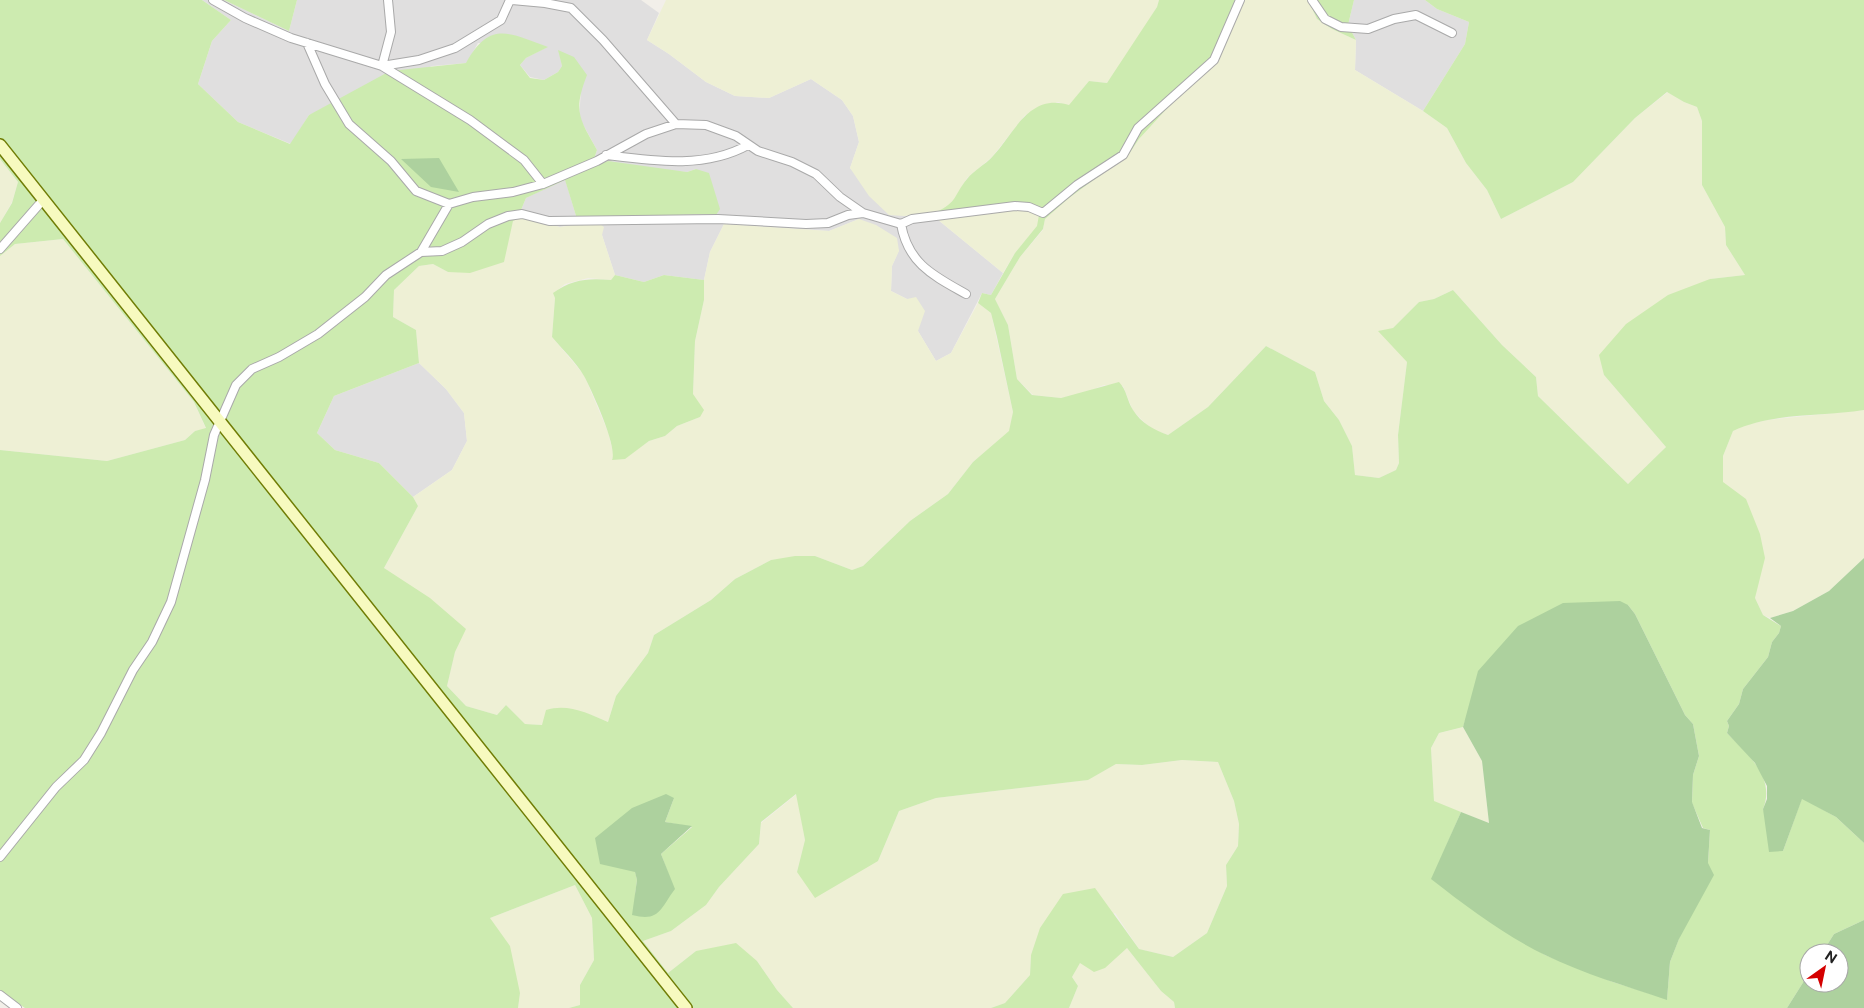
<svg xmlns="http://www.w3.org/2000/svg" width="1864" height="1008" font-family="'Public Sans',sans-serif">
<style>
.residential{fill:#e0dfdf}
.farmland{fill:#eef0d5}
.grass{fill:#cdebb0;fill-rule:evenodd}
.forest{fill:#add19e}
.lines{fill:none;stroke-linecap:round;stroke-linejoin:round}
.street-casing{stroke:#a9a9a9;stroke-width:10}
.secondary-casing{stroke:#707d05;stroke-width:14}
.street{stroke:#fff;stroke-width:8}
.secondary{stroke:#f7fabf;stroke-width:11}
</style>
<rect width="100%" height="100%" fill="#f2efe9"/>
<path class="residential" d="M202 0H224L289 31 297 0H641L659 13 647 40 669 54 706 82 735 96 769 98 811 79 842 100 853 116 859 142 850 168 904 216 936 212 937 219 1003 273 991 295 982 293 951 353 936 361 918 331 907 299 891 291 892 266 899 250 859 219 829 231 724 224 710 252 704 280 664 275 644 282 615 275 602 235 579 224 560 227 521 217V210L526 198 565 179 577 219 604 216 631 218 695 213 716 215 696 169 687 172 596 165 594 159 597 150 579 117 581 91 559 51 562 66 558 72 544 80 530 77 520 65 526 58 547 47 478 43 467 63 432 66 309 115 291 144 238 122 198 84 212 41 231 20Z
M1354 0H1425L1437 9 1469 22 1465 44 1423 111 1355 70 1356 40 1348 25Z
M419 363 446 389 464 413 467 441 452 470 413 497 379 463 335 450 317 433 334 396Z"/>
<path class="farmland" d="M666 0H1159L1157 7 1130 52 1107 83 1089 81 1069 106 1058 102 1025 115 992 157 967 178 951 205 936 212 904 216 889 215 869 196 850 168 859 142 853 116 842 100 811 79 769 98 735 96 706 82 669 54 647 40Z
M1243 0H1308L1317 19 1332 29 1356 40 1355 70 1423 111 1447 128 1466 163 1487 190 1501 219 1573 182 1635 118 1668 92 1684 102 1697 107 1702 121V185L1725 227 1726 245 1745 275 1710 279 1604 375 1666 447 1628 484 1538 396 1536 377 1502 345 1453 290 1434 299 1419 302 1393 328 1407 362 1398 435 1399 463 1396 470 1379 478 1355 475 1352 446 1339 420 1324 401 1315 372 1266 346 1208 407 1168 435 1151 429 1133 411 1123 386 1104 385 1084 393 1061 398 1033 395 1017 379 1008 325 995 299 1020 257 1043 230 1045 219 1069 198 1129 154 1139 139 1184 90 1217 61Z
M0 159 18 182 12 202 0 223Z
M1025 209 1040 215 1038 226 1015 253 1003 273 937 219Z
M521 217 560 227 579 224H600L604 227 602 235 615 275 611 280 588 278 565 284 554 293 555 298 552 337 584 375 608 432 614 456 612 459 625 458 649 441 665 436 677 426 700 417 693 394 695 341 704 300V280L710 252 724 224 829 231 859 219 876 225 897 238 899 251 892 266 891 291 907 299 916 297 925 311 918 331 936 361 951 353 978 303 991 313 1013 412 1010 431 973 462 948 494 910 521 863 566 852 570 815 556 771 560 735 579 711 600 654 635 648 653 616 696 608 722 589 714 542 725 525 724 506 705 497 715 466 706 447 686 455 652 465 629 384 568 418 506 413 497 452 470 467 441 464 413 446 389 419 363 416 330 393 317 394 290 419 266 433 264 448 272 503 262 513 220Z
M63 239 194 402 206 429 195 431 185 440 107 461 0 450V256L15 244Z
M1864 410V558L1829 591 1793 611 1770 618 1763 615 1755 598 1757 586 1723 482V456L1733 431 1746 425 1767 420Z
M1463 727 1482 761 1489 823 1434 802 1431 748 1439 733Z
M1182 760 1218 762 1234 801 1239 824 1238 846 1226 865 1227 886 1207 933 1173 957 1139 949 1115 913 1031 955 1030 975 1005 1003 991 1008H793L777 990 757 961 696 951 668 973 643 941 671 931 706 905 719 887 759 844 761 823 797 794 805 840 797 872 878 861 899 811 936 798 1087 780 1116 764 1142 765Z
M575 885 592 918 594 960 580 985V1005L569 1008H518L520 993 490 918Z
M1127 948 1161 991 1174 1002 1175 1008H1069L1078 986 1072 977 1080 962Z"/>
<path class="grass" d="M0 0H202L231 20 212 41 198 84 238 122 290 144 309 115 390 71 466 63C490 20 509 33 548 47L526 58 520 65 530 78 544 80 558 72 562 66 558 50 574 57 587 75C573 111 579 118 597 150L594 159 596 165 608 161 687 172 696 169 709 173 720 209 716 215C687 212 660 218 631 218 613 218 596 217 577 219L565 180 526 198 521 210V217L513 221 504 262 470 273 448 272 433 264 419 266 394 290 393 317 416 330 419 363 334 396 317 433 335 450 379 463 413 497 418 506 384 568 430 598 466 629 455 652 447 686 466 706 497 715 506 705 525 724 542 725 546 710C567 703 588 713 608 722L616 696 648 653 654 635 711 600 735 579 771 560 795 556H815L852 570 863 566 910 521 948 494 973 462 1009 431 1013 412 997 337 991 313 978 303 982 293 991 295 1015 253 1037 226 1039 215 1025 209 937 219 936 212C958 202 953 196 967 179 974 170 985 165 993 156 1015 132 1029 93 1069 105L1089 81 1107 83 1157 7 1159 0H1243L1217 61 1184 90 1139 139 1129 154 1069 198 1045 219 1043 229 1020 257 995 299 1008 325 1017 379 1032 395 1061 398 1119 382C1127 390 1127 401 1133 410 1141 423 1154 430 1168 435L1208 407 1266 346 1315 372 1324 401 1339 420 1352 446 1355 475 1379 478 1396 470 1399 463 1398 435 1407 362 1378 331 1393 328 1419 302 1434 299 1453 290 1502 345 1536 377 1538 396 1628 484 1666 447 1604 375 1599 355 1626 324 1668 295 1710 279 1745 275 1726 245 1725 227 1702 185V121L1697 107 1684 102 1667 92 1635 118 1573 182 1501 219 1487 190 1466 163 1447 128 1423 111 1465 44 1469 22 1437 9 1425 0H1864V410C1821 417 1773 412 1733 431L1723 456V482L1746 499 1760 534 1765 558 1755 598 1763 615 1781 626 1779 633 1772 642 1768 657 1743 689 1739 704 1727 721 1729 726 1727 733C1747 754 1776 777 1763 809L1783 851 1802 798 1836 817 1864 843V920L1834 934 1822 953H1809V973L1787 1008H1175L1174 1002 1161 991 1127 948 1105 968 1094 972 1080 963 1072 977 1078 986 1069 1008H991L1005 1003 1030 975 1031 955 1040 928 1063 894 1095 888 1139 949 1173 957 1207 933 1227 886 1226 865 1238 846 1239 824 1234 801 1218 762 1182 760 1142 765 1116 764 1088 780 936 798 899 811 878 861 815 898 797 872 805 840 796 794 761 822 759 844 719 887 706 905 671 931 643 941 668 973 696 951 736 943 757 961 777 990 793 1008H569L580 1005V985L594 960 592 918 575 885 490 918 510 946 520 993 518 1008H25L0 991V450L107 461 185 440 195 431 206 428 194 402 63 239 15 244 0 256V223L12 203 18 182 0 159ZM1628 605 1635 614 1685 715 1693 724 1699 756 1693 775 1692 803 1703 828 1710 830 1708 863 1670 962 1667 999 1613 982 1545 955 1432 879 1461 812 1434 801 1431 748 1439 733 1463 727 1465 721ZM674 798 665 822 692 827 661 854 674 889 635 895 637 880 635 871Z
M224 0H297L289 31Z
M1308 0H1354L1348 25 1356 40 1332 29 1317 19Z
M615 275 644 282 664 275 704 280V300L695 341 693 394 704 410 700 417 677 426 665 436 649 441 625 459 612 460C618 447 591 389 584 376 576 362 562 349 552 337L555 298 553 293C572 279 589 278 611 280Z"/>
<path class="forest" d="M439 158 459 192 431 187 401 159Z
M1864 558V843L1836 817 1802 799 1783 851 1769 852 1763 809 1767 799V786L1755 763 1727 733 1729 726 1727 721 1739 704 1743 689 1768 657 1772 642 1779 633 1781 626 1770 618 1793 611 1829 591Z
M1620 601 1628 605 1635 614 1685 715 1693 724 1699 756 1693 775 1692 802 1702 828 1710 830 1708 863 1714 875 1679 939 1670 962 1667 1000C1626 986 1584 974 1545 955 1504 935 1467 907 1431 879L1461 812 1489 823 1482 761 1463 727 1478 671 1518 626 1563 603Z
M666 794 674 798 665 822 692 826 661 854 675 889C660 909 660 922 632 915L637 880 635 872 600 864 595 838 632 808Z
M1864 920V1008H1787L1809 973V983H1839V953H1822L1834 934Z"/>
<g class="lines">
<defs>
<path id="street" d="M213 0 245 18 291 38 382 66 470 120 524 160 543 184
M388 0 391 32 382 66 419 60 455 48 501 20 510 0
M512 0 545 3 571 8 603 40 676 124
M1312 0 1325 19 1341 27 1368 29 1394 19 1416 15 1452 33
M307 43 325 84 349 124 391 161 416 191 449 204
M606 155C654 161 705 169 748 145
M901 224C908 264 934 276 966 294
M0 249 43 200
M421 252 449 204 473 197 513 192 543 184 597 161 646 134 676 124 706 125 736 136 758 151 792 162 816 174 840 197 863 213
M0 857 56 787 84 760 101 733 133 670 152 642 171 602 205 480 214 435 236 385 252 369 279 357 318 334 365 297 386 275 421 252 442 251 462 242 488 224 508 216 522 214 549 221 718 219 806 224 828 223 848 215 863 213 901 224 912 219 1015 206 1029 207 1043 213 1077 185 1123 155 1138 128 1214 60 1240 0
M0 995 17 1008"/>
<path id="secondary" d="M0 145 686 1008"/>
</defs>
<use href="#street" class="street-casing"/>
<use href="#secondary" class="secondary-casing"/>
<use href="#street" class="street"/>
<use href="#secondary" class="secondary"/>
</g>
<g transform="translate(1824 968) rotate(33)"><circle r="24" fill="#ffffff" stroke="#a7a7a7"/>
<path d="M0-4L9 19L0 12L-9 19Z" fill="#d40000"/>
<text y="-8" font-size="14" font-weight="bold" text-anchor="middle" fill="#222222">N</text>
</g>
</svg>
